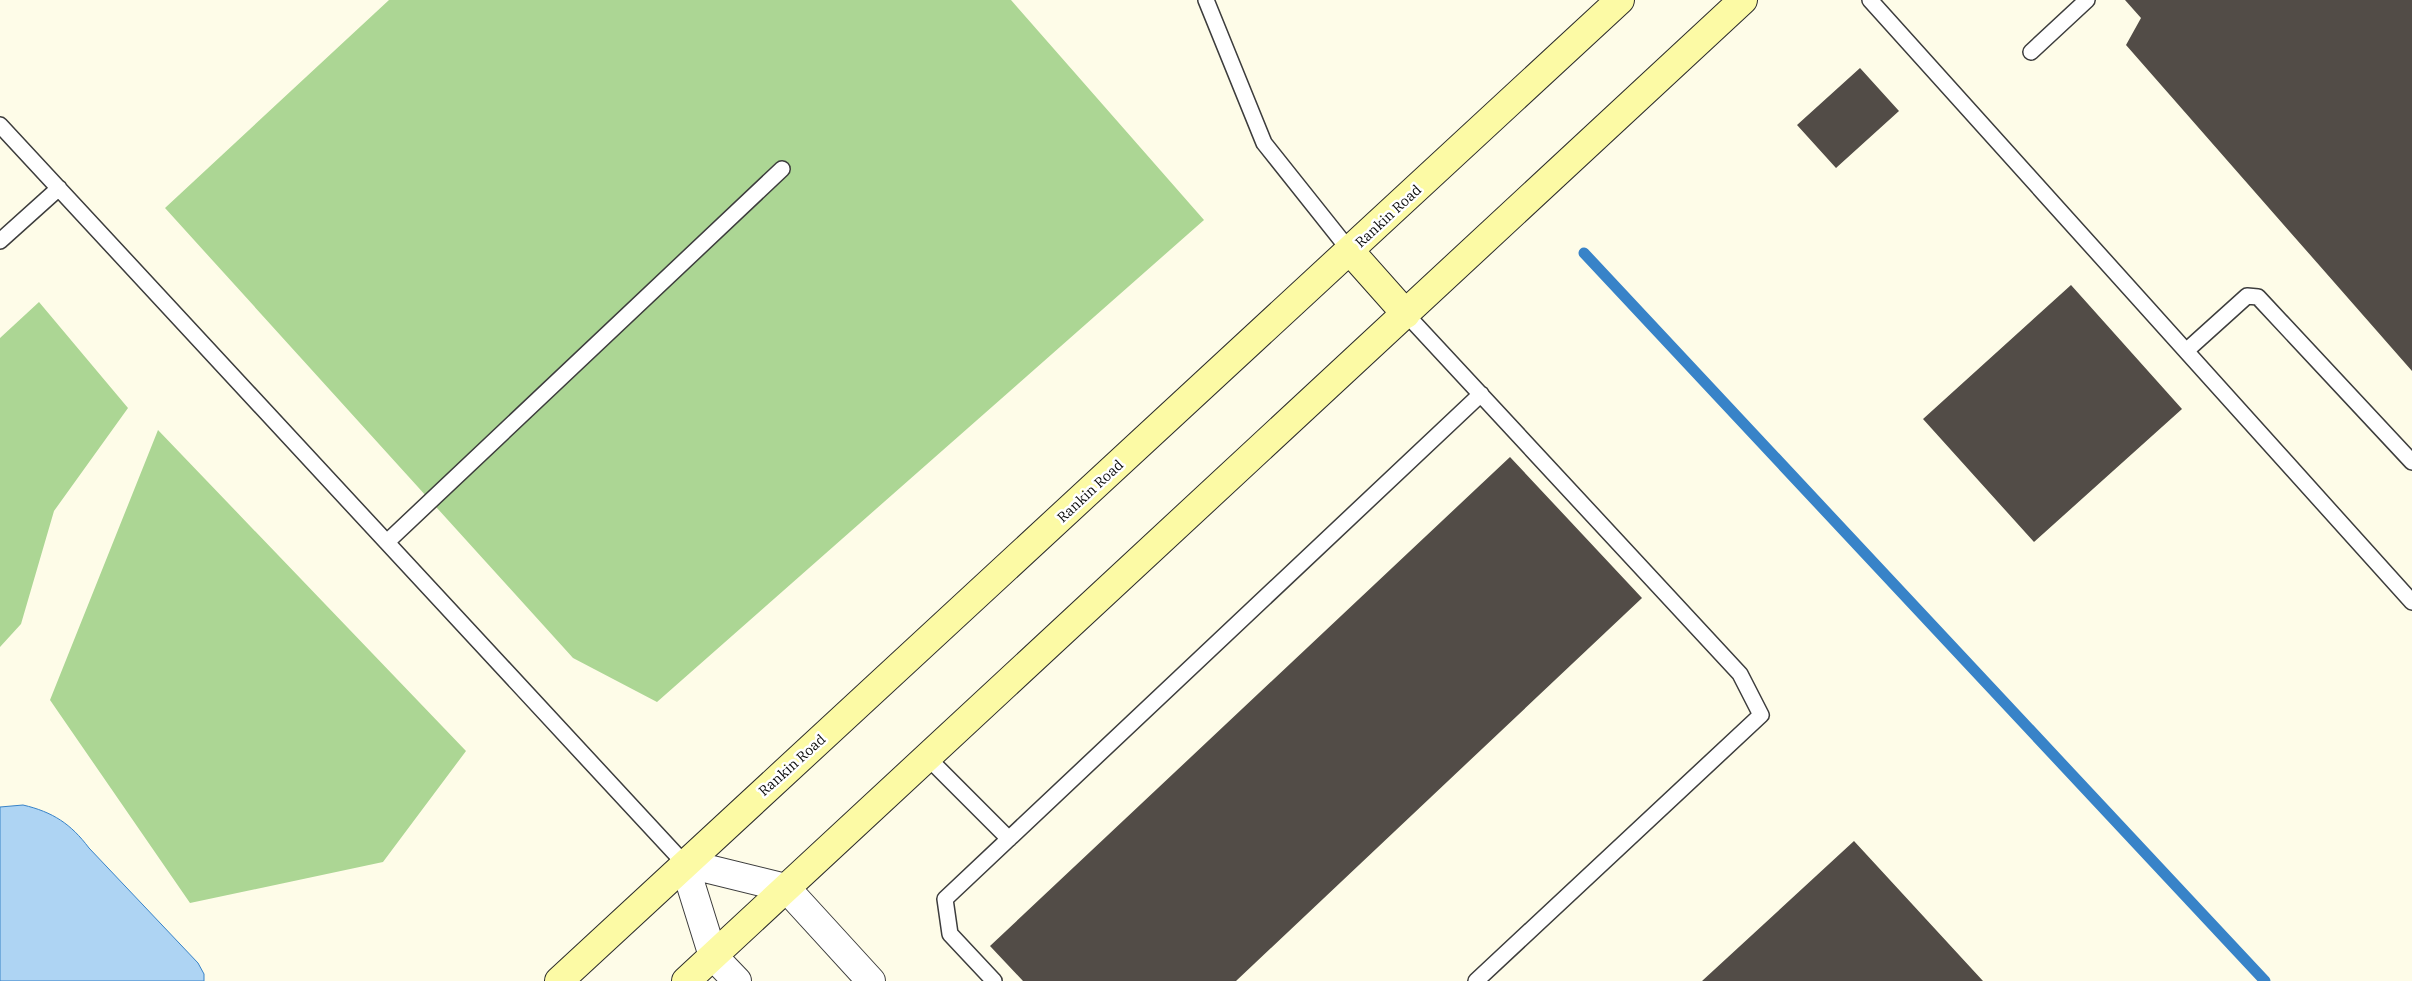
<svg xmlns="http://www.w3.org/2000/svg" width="2412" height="981" font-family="'IBM Plex Serif',serif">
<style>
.forest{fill:#acd694}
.water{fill:#aed4f3;stroke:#3883c8}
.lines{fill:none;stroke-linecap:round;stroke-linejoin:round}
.stream{stroke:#3883c8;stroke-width:11}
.building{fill:#524c47}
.service-casing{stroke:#3d3d3d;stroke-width:18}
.tertiary-casing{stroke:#3d3d3d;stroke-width:30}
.secondary-casing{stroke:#2c2c2c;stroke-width:30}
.service{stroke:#fff;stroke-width:15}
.tertiary{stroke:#fff;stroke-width:28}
.secondary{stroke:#fcfaa5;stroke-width:28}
.labels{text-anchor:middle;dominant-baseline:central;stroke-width:5;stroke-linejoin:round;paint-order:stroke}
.street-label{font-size:14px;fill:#0a0a0a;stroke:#fff}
</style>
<rect width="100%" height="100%" fill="#fefce8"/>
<path class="forest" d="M389 0H1011L1204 220 657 702 573 658 165 208Z
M39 302 128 408 54 511 21 624 0 647V338Z
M158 430 466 751 383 862 190 903 50 700Z"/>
<path class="water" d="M23 805C53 812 71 824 89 848L198 963 204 974V981H0V807Z"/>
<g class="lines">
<path class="stream" d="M1584 253 2265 981"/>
</g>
<path class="building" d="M2125 0H2412V371L2126 45 2141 18Z
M1860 68 1899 111 1836 168 1797 125Z
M2071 285 2182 409 2034 542 1923 419Z
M1510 457 1642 598 1236 981H1023L990 946Z
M1854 841 1983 981H1702Z"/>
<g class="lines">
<defs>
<path id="service" d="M1206 0 1264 143 1350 251
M1870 0 2412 602
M2031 52 2087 0
M0 125 684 863
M0 241 59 188
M1406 314 1740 674 1761 715 1476 981
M2186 351 2247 296 2258 297 2412 462
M387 542 782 169
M927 757 1009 839
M994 981 950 934 945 899 1481 394"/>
<path id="tertiary" d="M684 863 786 888 871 981
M684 863 713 956 737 981"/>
<path id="secondary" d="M1350 251 1406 314
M559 981 1620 0
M686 981 1743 0"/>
</defs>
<use href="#service" class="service-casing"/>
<use href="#tertiary" class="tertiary-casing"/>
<use href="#secondary" class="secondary-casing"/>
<use href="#service" class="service"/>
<use href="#tertiary" class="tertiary"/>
<use href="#secondary" class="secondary"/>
</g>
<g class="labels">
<g class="street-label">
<text transform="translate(1388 216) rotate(-43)">Rankin Road</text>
<text transform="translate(1090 491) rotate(-43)">Rankin Road</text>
<text transform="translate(792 765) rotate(-42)">Rankin Road</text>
</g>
</g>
</svg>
